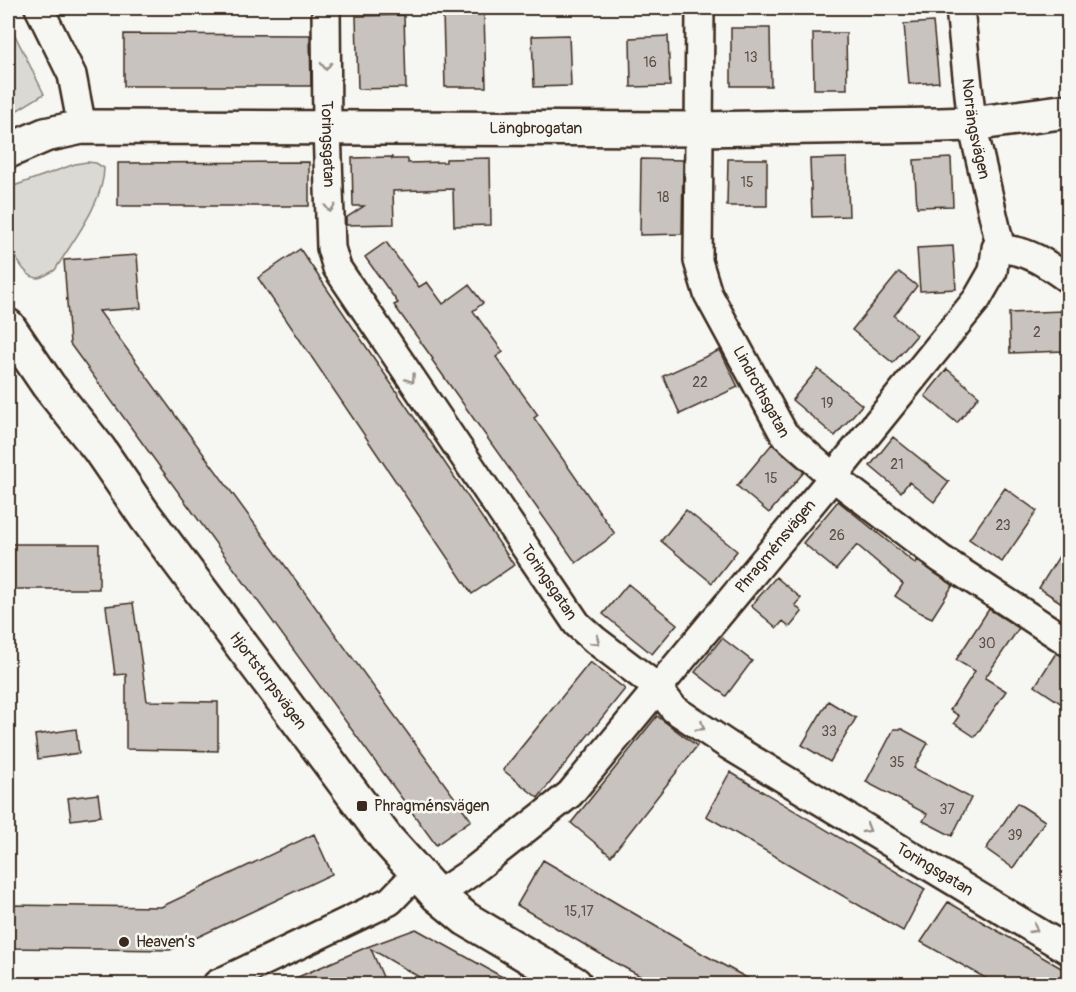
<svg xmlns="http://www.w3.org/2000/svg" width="1076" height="992" font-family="Pangolin,sans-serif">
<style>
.green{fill:#dad9d3;stroke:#8a8278;stroke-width:1.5}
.building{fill:#c8c3be;stroke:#3b2a1e;stroke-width:1.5}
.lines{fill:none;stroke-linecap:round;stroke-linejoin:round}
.street-casing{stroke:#3b2a1e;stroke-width:32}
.secondary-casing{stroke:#3b2a1e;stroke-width:38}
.street{stroke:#f6f6f2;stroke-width:27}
.secondary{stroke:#f6f6f2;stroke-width:33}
.oneway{stroke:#989088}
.poi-dot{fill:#3b2a1e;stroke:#f6f6f2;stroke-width:2}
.labels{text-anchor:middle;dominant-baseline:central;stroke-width:5;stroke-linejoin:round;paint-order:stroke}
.number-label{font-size:14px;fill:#5e5046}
.street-label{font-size:16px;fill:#3b2a1e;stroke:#f6f6f2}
.poi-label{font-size:16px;fill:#3b2a1e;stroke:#f6f6f2;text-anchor:start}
</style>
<rect width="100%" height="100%" fill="#f6f6f2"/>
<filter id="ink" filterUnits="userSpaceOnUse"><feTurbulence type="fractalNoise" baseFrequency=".0167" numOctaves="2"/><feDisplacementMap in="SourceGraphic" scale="12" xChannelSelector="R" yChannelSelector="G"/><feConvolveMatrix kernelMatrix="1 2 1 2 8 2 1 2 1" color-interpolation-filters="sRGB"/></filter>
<g filter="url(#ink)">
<path class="green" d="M8 21 44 94 8 116Z
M87 162 96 163 104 168C104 202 72 242 55 270 49 273 43 278 37 278 23 277 11 249 8 237 5 224 7 207 8 193L14 186 75 164Z"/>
<path class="building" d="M484 12 486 87H445L443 13Z
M404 15 406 88 358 89 356 16Z
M933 22 939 82 909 84 904 24Z
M731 28H770L771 86H731Z
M813 33H846L847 89H814Z
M124 34 310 35 311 86H124Z
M569 35 571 86 534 87 532 36Z
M668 36 670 86 631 87 630 38Z
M392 157V159H408V163L446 162V159L490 158 491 225 454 226 453 189 393 191 394 224 346 225V218L364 206H353L352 158Z
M847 158 849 216 812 217 810 159Z
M951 158 953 206 917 207 914 160Z
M641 159 683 160 682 234 640 235Z
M728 159H767V206H727Z
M309 162V206H118V163Z
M386 242 419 287 427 282 443 304 469 285 483 303 473 311 503 352 496 357 538 415 534 418 615 534 576 563 432 360 433 359 394 305 398 303 365 257Z
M953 246 956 289 920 291 917 248Z
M300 249 514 565 472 594 258 278Z
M137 255 141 308 99 311 471 820 436 845 70 344 64 260Z
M899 272 917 286 894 316 917 335 893 363 852 330Z
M1063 311 1065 351 1010 353 1009 313Z
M720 350 738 387 680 414 663 376Z
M818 369 862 405 835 436 792 400Z
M947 369 979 396 957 423 925 396Z
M893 437 949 482 934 502 909 482 901 492 870 466Z
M772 444 804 472 769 513 737 486Z
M1005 488 1037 511 1002 562 969 539Z
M838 501 916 564 917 561 953 585 932 618 919 612 895 596 903 584 857 545 836 570 803 543Z
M686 510 737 551 712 583 661 541Z
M1068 542V607L1039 588Z
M8 544H99V589H8Z
M776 577 801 598 795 605 802 612 790 627 783 621 777 628 751 606Z
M628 584 677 624 652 654 603 614Z
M133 603 147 701 218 702V751L126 749V674L115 675 106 606Z
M989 609 1019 628 985 678 1006 691 975 737 954 723 959 716 950 710 975 671 956 660Z
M722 638 752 661 726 696 695 672Z
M1056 653 1068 658V708L1035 686Z
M590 662 625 689 538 798 503 770Z
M828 701 856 718 830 762 802 745Z
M657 716 697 746 611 856 571 823Z
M76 729 79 753 38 759 35 735Z
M894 729H902L928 743 914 768 971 798 952 836 923 821 927 814 866 782Z
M730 772 925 889 903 931 706 816Z
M98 794 101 816 71 820 68 798Z
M1017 803 1045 821 1013 868 986 849Z
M314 834 332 874 170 950 8 948V905L161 907Z
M543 860 703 954 758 984H655L614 962 517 905Z
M948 902 1068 972V984H996L921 942Z
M416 929 515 984H431L371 949 386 984H282L367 947Z"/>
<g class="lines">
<defs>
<g id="street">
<path d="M39 8 72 75 82 127"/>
<path id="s1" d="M326 8 327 128 331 248 337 268 577 624 595 640 658 688 674 709 728 745 1068 950"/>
<path id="s2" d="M700 8 698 261 708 294 784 434 833 477 941 559 1068 642"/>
<path id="s3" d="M960 8 972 124 1001 249"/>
<path d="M1001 249C1028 250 1047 264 1068 279"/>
<path id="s4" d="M437 895 470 873 570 794 833 477 977 299 993 271 996 248 1001 249"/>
<path d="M217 984 390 901 417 873"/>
</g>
<g id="secondary">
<path id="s5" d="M8 151 45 135 82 127 700 129 939 125 972 124 1068 111"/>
<path id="s6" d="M8 326 48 385 99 449 145 516 385 837 437 895 466 919 575 984"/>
</g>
</defs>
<use href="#street" class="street-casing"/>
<use href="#secondary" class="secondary-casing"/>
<use href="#street" class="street"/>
<use href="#secondary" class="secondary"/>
</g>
<defs><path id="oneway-chevron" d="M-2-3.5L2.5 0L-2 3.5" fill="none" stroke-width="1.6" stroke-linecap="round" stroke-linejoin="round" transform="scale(1.5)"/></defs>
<g class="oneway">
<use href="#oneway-chevron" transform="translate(326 66) rotate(89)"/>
<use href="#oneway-chevron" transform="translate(330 208) rotate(88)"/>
<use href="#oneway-chevron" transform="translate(411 379) rotate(56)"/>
<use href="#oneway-chevron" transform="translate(596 641) rotate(39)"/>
<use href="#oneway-chevron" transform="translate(701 727) rotate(33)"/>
<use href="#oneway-chevron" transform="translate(867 829) rotate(31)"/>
<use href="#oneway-chevron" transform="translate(1034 929) rotate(31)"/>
</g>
</g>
<g class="poi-dot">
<rect x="356" y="800" width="12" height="12" rx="3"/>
<circle cx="124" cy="942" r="6"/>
</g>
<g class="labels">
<g class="number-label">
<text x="751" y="57">13</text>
<text x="650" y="62">16</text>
<text x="747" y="182">15</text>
<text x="663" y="197">18</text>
<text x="1037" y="332">2</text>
<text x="700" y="382">22</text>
<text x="827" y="403">19</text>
<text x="897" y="464">21</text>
<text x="771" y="478">15</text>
<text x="1003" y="525">23</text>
<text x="837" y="535">26</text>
<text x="987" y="643">30</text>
<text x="829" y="731">33</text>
<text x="897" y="762">35</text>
<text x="947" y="809">37</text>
<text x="1015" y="835">39</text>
<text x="579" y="911">15,17</text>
</g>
<g class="street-label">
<text stroke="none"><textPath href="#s5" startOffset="532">Längbrogatan</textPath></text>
<text stroke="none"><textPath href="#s3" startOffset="122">Norrängsvägen</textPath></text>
<text stroke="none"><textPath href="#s1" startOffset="136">Toringsgatan</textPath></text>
<text stroke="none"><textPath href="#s2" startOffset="399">Lindrothsgatan</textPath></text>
<text stroke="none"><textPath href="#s4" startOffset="489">Phragménsvägen</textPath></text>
<text stroke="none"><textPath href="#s1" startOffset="640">Toringsgatan</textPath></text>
<text stroke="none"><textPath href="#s6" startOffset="440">Hjortstorpsvägen</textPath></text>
<text stroke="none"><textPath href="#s1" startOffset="1126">Toringsgatan</textPath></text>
</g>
<g class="poi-label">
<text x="374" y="806">Phragménsvägen</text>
<text x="136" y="942">Heaven’s</text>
</g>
</g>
<rect width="1076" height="992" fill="none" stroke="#f6f6f2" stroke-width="30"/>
<rect x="15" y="15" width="1046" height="962" fill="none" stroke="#3b2a1e" stroke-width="2" filter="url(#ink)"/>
</svg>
